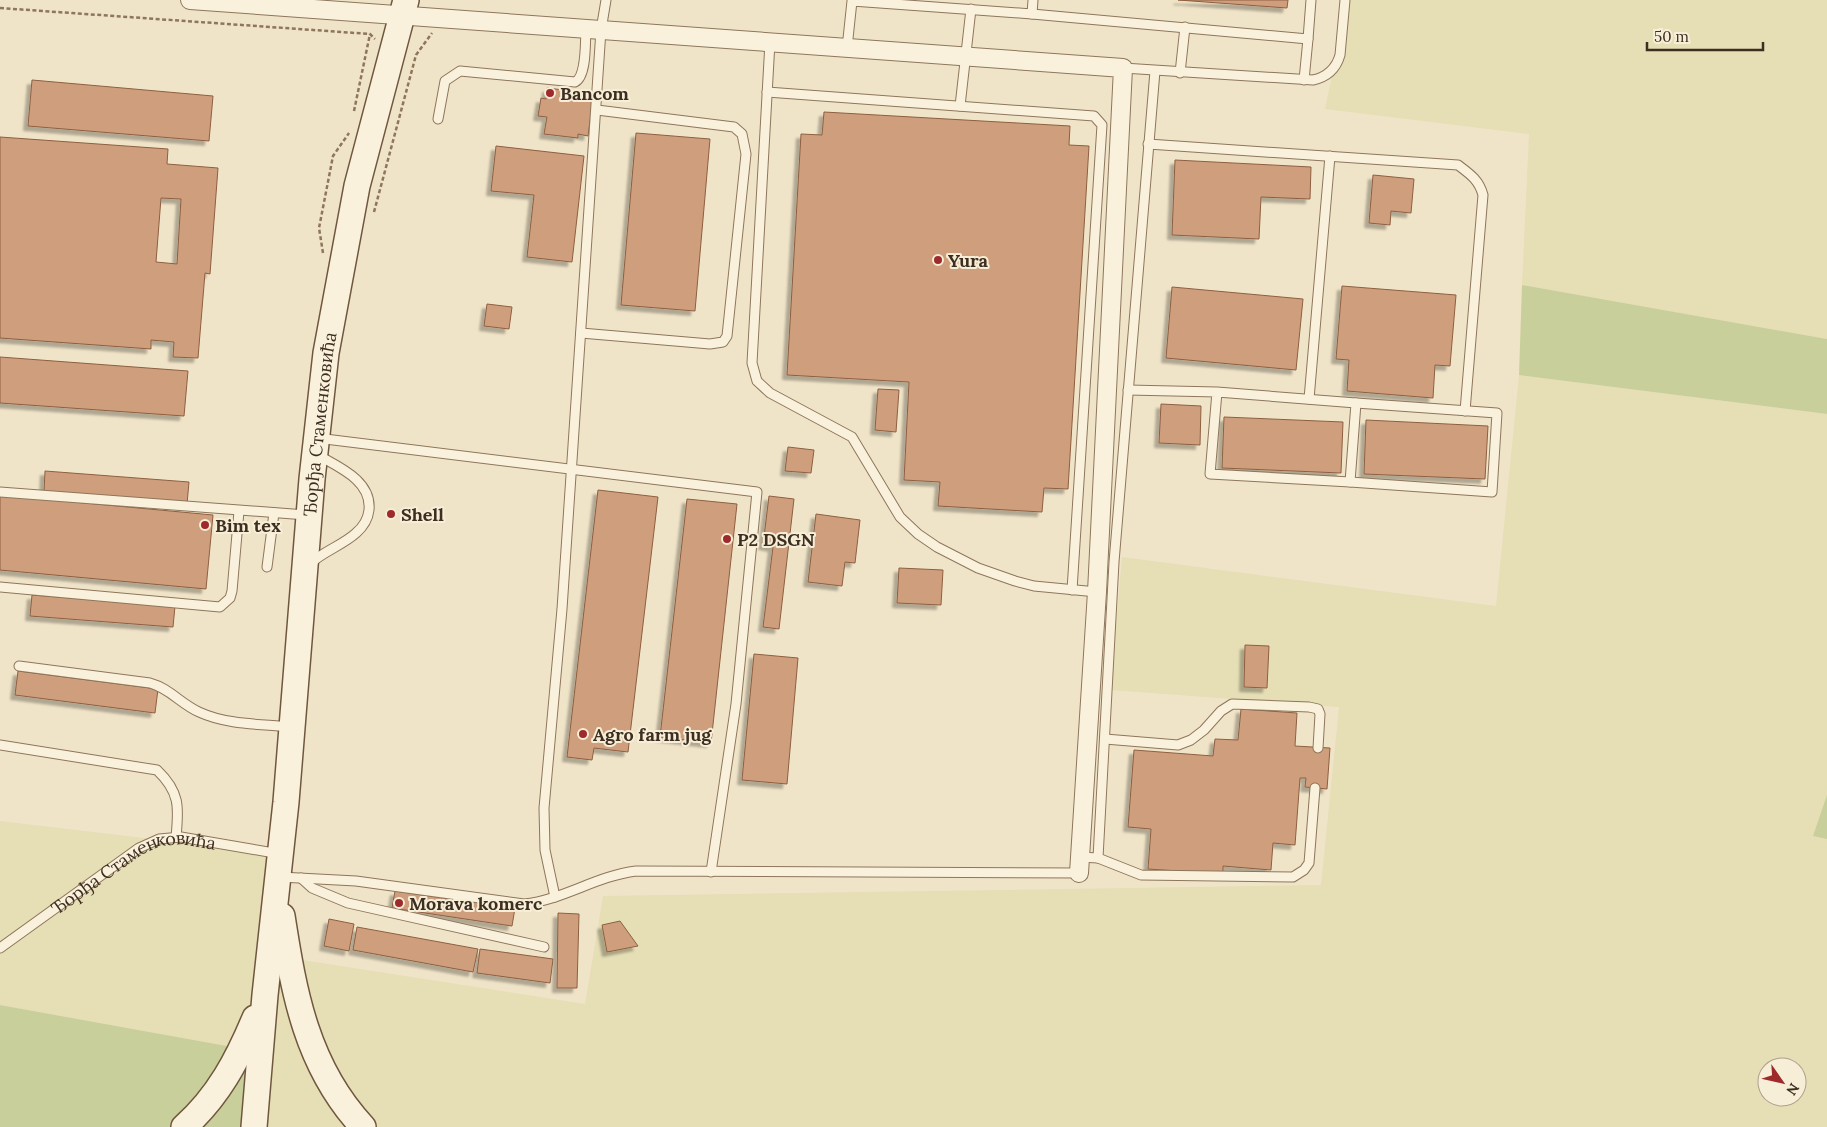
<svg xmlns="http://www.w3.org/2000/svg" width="1827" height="1127" font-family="Lora,serif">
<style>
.farmland{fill:#e6deb5;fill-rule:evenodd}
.green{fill:#c9cf9b}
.building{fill:#cf9f7d;stroke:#8d5f41;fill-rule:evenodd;filter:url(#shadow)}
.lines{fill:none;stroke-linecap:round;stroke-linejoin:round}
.lane-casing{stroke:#8d765c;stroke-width:11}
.street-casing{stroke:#8d765c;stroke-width:20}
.secondary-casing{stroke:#6f573f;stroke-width:28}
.path{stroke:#8d765c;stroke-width:2.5;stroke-dasharray:4 2.5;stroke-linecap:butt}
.lane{stroke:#faf1dc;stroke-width:9}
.street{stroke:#faf1dc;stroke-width:18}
.secondary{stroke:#faf1dc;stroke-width:25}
.poi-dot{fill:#9e2a2b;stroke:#f7eed8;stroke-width:2}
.labels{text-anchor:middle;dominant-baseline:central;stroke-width:4;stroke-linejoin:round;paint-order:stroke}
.poi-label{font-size:18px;font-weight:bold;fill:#3d2e20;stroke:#f7eed8;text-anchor:start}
.street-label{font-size:18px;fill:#3d2e20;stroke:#f7eed8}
</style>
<defs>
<filter id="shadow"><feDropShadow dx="-4.5" dy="4.5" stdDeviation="1" flood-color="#0004"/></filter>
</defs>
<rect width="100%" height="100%" fill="#f0e4c8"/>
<path class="farmland" d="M1348 0H1827V339L1522 285 1529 134 1325 109Z
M1519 375 1827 414V1127H254L260 1052 0 1005V821L280 854 289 958 585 1004 603 896 1321 885 1339 707 1110 690 1122 557 1496 606ZM1767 1067H1797V1097H1767Z"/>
<path class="green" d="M1522 285 1827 339V414L1519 375Z
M1827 795V839L1813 836Z
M0 1005 260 1052 254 1127H0Z"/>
<path class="building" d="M1178 0H1288L1287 8Z
M32 80 213 96 209 141 28 126Z
M547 88 564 90 563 94 593 99 588 136 578 134V138L544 134 547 117 538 116 541 98 546 99Z
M824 112 1070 126 1069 145 1089 146 1068 489 1044 488 1042 512 938 506 940 482 904 480 909 382 787 375 801 134 822 135Z
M636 133 710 139 695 311 621 305Z
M0 137 168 149 167 164 218 168 210 274 205 273 198 358 173 357 174 342 151 340V349L0 338ZM161 198 181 199 177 264 156 262Z
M496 146 584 156 572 262 527 257 534 195 491 191Z
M1175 160 1311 167 1310 199 1261 197 1259 239 1172 235Z
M1373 175 1414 179 1411 213 1391 211 1390 225 1369 223Z
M1342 286 1456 295 1450 366 1435 365 1433 398 1347 391 1349 360 1336 359Z
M1172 287 1303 299 1296 370 1166 358Z
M487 304 512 307 509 329 484 326Z
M0 357 188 371 184 416 0 403Z
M878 389 899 390 896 432 875 430Z
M1161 404 1201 406 1200 445 1159 443Z
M1224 417 1343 422 1341 473 1222 468Z
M1366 420 1488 426 1485 479 1364 474Z
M788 447 814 450 811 473 785 471Z
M45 471 189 482 187 504 44 492Z
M598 490 658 497 628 752 594 748 592 760 567 757Z
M0 495 213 515 206 589 0 570Z
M769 496 794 499 779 629 763 627 773 547 763 545Z
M687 499 737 504 711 743 660 737Z
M816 514 860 520 855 563 845 562 842 586 808 582Z
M899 568 943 570 941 605 897 603Z
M32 595 175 606 173 627 30 616Z
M1245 645 1269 646 1267 688 1244 687Z
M754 654 798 658 787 784 742 780Z
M18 671 158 689 155 713 15 695Z
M1241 709 1297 713 1295 746 1330 748 1327 789 1305 787 1306 778H1300L1295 845 1273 843 1271 870 1223 866V874L1148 869 1151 829 1128 827 1134 750 1213 756 1215 739 1238 740Z
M395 891 515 908 512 926 392 908Z
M558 913 579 914 577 988H557Z
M329 919 354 924 349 951 324 946Z
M620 921 638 946 607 952 602 925Z
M357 927 478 949 473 972 353 950Z
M480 949 553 959 550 983 477 973Z"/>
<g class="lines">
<defs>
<g id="lane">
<path d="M1032 14 1308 39 1311 0"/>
<path d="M770 42 752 363 757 381 770 393 852 437 900 517 918 534 937 547 978 568 1015 581 1034 586 1097 592"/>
<path d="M847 48 852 1 1032 14 1033 0"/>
<path d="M1123 68 1313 80C1327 77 1336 69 1340 55L1345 0"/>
<path d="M1180 73 1185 27"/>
<path d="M1304 80 1308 39"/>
<path d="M767 92 1094 116 1102 125 1072 590"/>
<path d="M960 106 971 9"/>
<path d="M438 119 445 81 460 71 575 82C587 76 585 42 586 29"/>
<path d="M1148 144 1458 165C1470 174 1479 180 1483 195L1465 411"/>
<path d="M581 333 710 344 723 342 727 336 746 154 742 134 734 127 597 110"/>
<path d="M1128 390 1217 392 1210 474 1350 482 1356 403 1217 392"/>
<path d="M1309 399 1330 156"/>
<path d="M317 438 757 492 736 704 711 872"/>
<path d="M1350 482 1492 492 1497 413 1356 403"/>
<path d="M0 492 306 515"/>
<path d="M311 563C324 551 343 545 356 533 363 527 368 519 369 510 372 480 338 467 316 454"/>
<path d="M267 567 274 513"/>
<path d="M0 587 220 607 230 598 232 591 239 511"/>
<path d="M19 666 150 683C169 688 181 704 199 712 227 725 261 724 290 727"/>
<path d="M1105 739 1178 745 1191 740 1204 730 1221 711 1232 704 1309 707 1318 709 1320 714 1318 748"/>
<path d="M0 745 157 770C180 792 179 807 176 837"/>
<path d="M1080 857 1098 858 1114 562 1155 71"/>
<path d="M1098 858 1141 875 1293 877 1304 870 1309 863 1315 788"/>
<path d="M280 877 356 881 524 904C563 900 596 876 636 871L1079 873"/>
<path d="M301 878 312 888 348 903 544 947"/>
<path d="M555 897 545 850 544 808 562 609 601 30 606 0"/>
<path id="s1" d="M0 948 139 848 159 839 181 837 280 854"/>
</g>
<path id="street" d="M190 0 1123 68 1097 592 1079 873"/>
<g id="secondary">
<path d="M282 916C294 994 307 1067 363 1127"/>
<path d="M184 1127C218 1097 238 1059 255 1018"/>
<path id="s2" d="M254 1127 265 995 286 802 312 479 326 353 357 186 406 0"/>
</g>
</defs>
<use href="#lane" class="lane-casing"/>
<use href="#street" class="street-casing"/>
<use href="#secondary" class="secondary-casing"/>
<path class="path" d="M0 8 370 34 375 39
M354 111 370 34
M374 212 416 55 432 33
M323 253 319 228 333 156 349 133"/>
<use href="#lane" class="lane"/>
<use href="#street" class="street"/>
<use href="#secondary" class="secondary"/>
</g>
<g class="poi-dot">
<circle cx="550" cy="93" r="5"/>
<circle cx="938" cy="260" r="5"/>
<circle cx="391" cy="514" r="5"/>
<circle cx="205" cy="525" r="5"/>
<circle cx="727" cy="539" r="5"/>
<circle cx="583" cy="734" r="5"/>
<circle cx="399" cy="903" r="5"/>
</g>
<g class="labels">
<g class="poi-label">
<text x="560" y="93">Bancom</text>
<text x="948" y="260">Yura</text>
<text x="401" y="514">Shell</text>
<text x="215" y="525">Bim tex</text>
<text x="737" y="539">P2 DSGN</text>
<text x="593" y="734">Agro farm jug</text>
<text x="409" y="903">Morava komerc</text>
</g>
<g class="street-label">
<text stroke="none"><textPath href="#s2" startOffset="706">Ђорђа Стаменковића</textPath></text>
<text stroke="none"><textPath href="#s1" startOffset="158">Ђорђа Стаменковића</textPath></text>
</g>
</g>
<g transform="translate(1782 1082) rotate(124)"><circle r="24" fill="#f7eed8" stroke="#ada18e"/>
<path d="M0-4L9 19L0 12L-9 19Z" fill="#9e2a2b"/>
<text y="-8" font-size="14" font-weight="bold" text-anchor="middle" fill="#3d2e20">N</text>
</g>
<path d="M1647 42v8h116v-8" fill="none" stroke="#3d2e20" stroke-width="2.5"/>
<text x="1654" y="42" font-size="15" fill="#3d2e20" stroke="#f7eed8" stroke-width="4" paint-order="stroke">50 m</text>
</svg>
